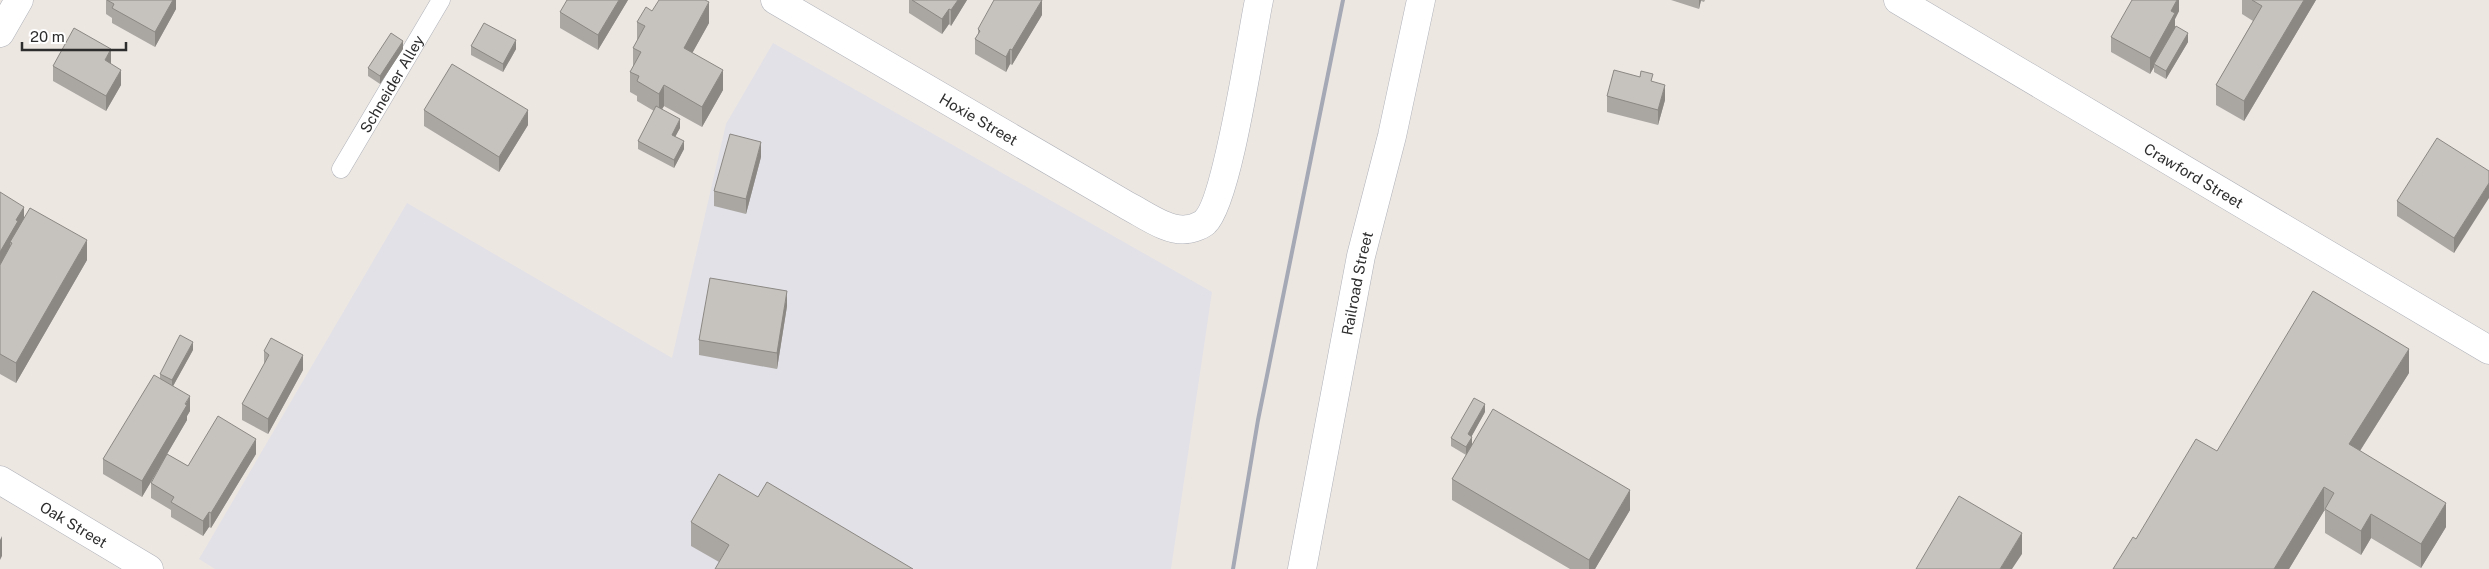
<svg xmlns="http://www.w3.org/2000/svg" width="2489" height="569" font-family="'Public Sans',sans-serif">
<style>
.industrial{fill:#e2e1e7}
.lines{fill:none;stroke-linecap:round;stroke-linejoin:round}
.lane-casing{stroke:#aeb1b8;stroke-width:19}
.street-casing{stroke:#aeb1b8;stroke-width:29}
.secondary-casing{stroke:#aeb1b8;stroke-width:29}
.lane{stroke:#fff;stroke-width:18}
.street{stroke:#fff;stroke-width:28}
.secondary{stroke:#fff;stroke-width:28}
.rail{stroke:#a5a8b5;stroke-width:4}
.wall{fill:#aaa7a3}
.shaded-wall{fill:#8b8884}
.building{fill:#c6c2bd;stroke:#8b8884}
.labels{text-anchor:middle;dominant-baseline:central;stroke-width:4;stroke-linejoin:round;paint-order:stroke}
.street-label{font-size:15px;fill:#2d2d2d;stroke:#fff}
</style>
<rect width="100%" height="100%" fill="#ede7e2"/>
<path class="industrial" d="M773 43 1212 292 1171 569H215L199 559 407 203 672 358 726 124Z"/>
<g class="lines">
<defs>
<g id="lane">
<path id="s1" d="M341 169 441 0"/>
</g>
<g id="street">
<path id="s2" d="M775 0 1128 206C1144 214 1169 233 1188 229 1192 229 1202 225 1205 222 1228 201 1251 38 1259 0"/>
<path id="s3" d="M1898 0 2489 350"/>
<path d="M0 33 19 0"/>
</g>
<g id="secondary">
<path id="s4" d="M0 480 149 569"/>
<path id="s5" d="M1302 569 1361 256 1392 136 1421 0"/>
</g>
</defs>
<use href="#lane" class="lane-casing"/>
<use href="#street" class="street-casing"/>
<use href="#secondary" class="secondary-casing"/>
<use href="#lane" class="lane"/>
<use href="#street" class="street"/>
<use href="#secondary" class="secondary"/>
<path class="rail" d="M1233 569 1258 420 1343 0"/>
</g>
<path class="wall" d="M106 0H176V9L155 47 112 23V18L106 14Z
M628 0 598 50 560 28V12Z
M909 0H967L951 26 949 24 942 34 909 13Z
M1671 0H1705L1704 2 1701 1 1699 9Z
M2179 0V11L2175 19V28L2188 42 2166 79 2154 72V67L2150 74 2111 52V37Z
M2242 0H2316L2244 121 2216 105V85L2253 21 2242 14Z
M652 11 709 23 692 53 723 90 702 127 664 106 662 109 680 128 675 136 684 149 674 168 638 149V141L654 111 637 101V96L630 92V72L633 67V48L637 41V22Z
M1042 15 1012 65 1010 64 1006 72 975 54V39L978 35V29Z
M471 46 516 49 503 72 471 55Z
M403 49 380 84 368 76V68Z
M111 64 121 85 106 111 53 81V66Z
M1653 82 1665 100 1658 125 1607 112V96Z
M424 110 528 125 499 172 424 126Z
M761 157 746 214 714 206V191Z
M2489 171 2454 253 2397 216V201Z
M0 192 24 219 87 260 16 383 0 374Z
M787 306 777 369 699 355V340Z
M193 350 173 386 190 411 187 416V420L167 454 188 466 256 454 211 528 209 527 203 536 171 517V510L151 498V483L167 455 142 497 103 474V459L160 378V374Z
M264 351 303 370 268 434 242 420V404L264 365Z
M2409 373 2360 451 2446 527 2421 568 2371 538 2361 555 2325 533V511H2324L2289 569H2113L2136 539 2217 451Z
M1485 412 1471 437 1472 445 1630 510 1595 569H1570L1452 500V479L1466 455 1451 446V438Z
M758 497 719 562 691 546V522Z"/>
<path class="shaded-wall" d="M173 0H176V9L155 47V32Z
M619 0H628L598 50V35Z
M958 0H967L951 26V10Z
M1042 0V15L1012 65V50Z
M1699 0H1701L1699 9Z
M2177 0H2179V11L2175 19V28L2154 64V67L2150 74V58L2171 11Z
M2304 0H2316L2244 121V101Z
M709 2V23L684 68V48Z
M949 9V24L942 34V19Z
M2188 33V42L2166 79V71Z
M516 40V49L503 72V64Z
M403 41V49L380 84V76Z
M111 49V65L105 60Z
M1010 49V64L1006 72V57Z
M121 70V85L106 111V96Z
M723 70V90L702 127V107Z
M664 85V106L659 114V94Z
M1665 85V100L1658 125V110Z
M528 110V125L499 172V157Z
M680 119V128L672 143V135Z
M684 141V149L674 168V160Z
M761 142V157L746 214V199Z
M2489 183V198L2454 253V238Z
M24 207V222L12 243 10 242V250L0 267V252L16 220Z
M87 240V260L16 383V363Z
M787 291V306L777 369V353Z
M193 342V350L172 388V380Z
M2409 349V373L2349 468V444Z
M303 355V370L268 434V419Z
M190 396V411L187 416V420L142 497V481Z
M1485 404V412L1468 443V434Z
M1472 437V445L1466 455V447Z
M256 439V454L211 528V513Z
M2324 487V511L2289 569H2274Z
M1630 490V510L1595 569H1589V560Z
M2446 503V527L2421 568V544Z
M209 512V527L203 536V521Z
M2371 514V538L2361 555V531Z
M2022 533V554L2012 569H2000Z
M2 536V556L0 560V540Z"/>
<path class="building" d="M107 0H173L155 32 112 8 114 4Z
M567 0H619L598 35 560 12Z
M659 0H705L709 2 684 48 723 70 702 107 664 85 659 94 637 81 639 76 630 72 641 52 633 48 645 26 637 22 646 7 652 11Z
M912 0H958L951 10 949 9 942 19Z
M994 0H1042L1012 50 1010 49 1006 57 975 39 980 31 978 29Z
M2132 0H2177L2171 11 2175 13 2150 58 2111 37Z
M2252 0H2304L2244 101 2216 85 2262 6Z
M484 23 516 40 503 64 471 46Z
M2176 26 2188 33 2166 71 2154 64Z
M74 28 111 49 105 60 121 70 106 96 53 66Z
M391 33 403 41 380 76 368 68Z
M452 64 528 110 499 157 424 110Z
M1614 70 1640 77 1641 71 1653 74 1651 81 1665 85 1658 110 1607 96Z
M656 106 680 119 672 135 684 141 674 160 638 141Z
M730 134 761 142 746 199 714 191Z
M2437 138 2489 171V183L2454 238 2397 201Z
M0 192 24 207 16 220 18 221 0 252Z
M30 208 87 240 16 363 0 354V265L12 243 10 242Z
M710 278 787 291 777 353 699 340Z
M2313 291 2409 349 2349 444 2446 503 2421 544 2371 514 2361 531 2325 509 2334 493 2324 487 2274 569H2113L2133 537 2136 539 2196 439 2217 451Z
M180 335 193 342 172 380 160 374Z
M271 338 303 355 268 419 242 404 269 355 264 351Z
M154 375 190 396 185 404 187 405 142 481 103 459Z
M1474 398 1485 404 1468 434 1472 437 1466 447 1451 438Z
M1493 409 1630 490 1589 560 1452 479Z
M218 416 256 439 211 513 209 512 203 521 171 502 174 497 151 483 167 454 188 466Z
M719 474 758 497 767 482 913 569H715L729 545 691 522Z
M1959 496 2022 533 2000 569H1916Z"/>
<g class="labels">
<g class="street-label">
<text stroke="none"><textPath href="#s1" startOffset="99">Schneider Alley</textPath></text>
<text stroke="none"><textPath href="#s2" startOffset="236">Hoxie Street</textPath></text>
<text stroke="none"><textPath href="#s3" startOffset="344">Crawford Street</textPath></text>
<text stroke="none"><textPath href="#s5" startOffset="291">Railroad Street</textPath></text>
<text stroke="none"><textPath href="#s4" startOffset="86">Oak Street</textPath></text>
</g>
</g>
<path d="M22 42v8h104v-8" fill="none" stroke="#2d2d2d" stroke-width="2.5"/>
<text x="30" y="42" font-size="15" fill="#2d2d2d" stroke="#ffffff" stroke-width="4" paint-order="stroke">20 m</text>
</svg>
